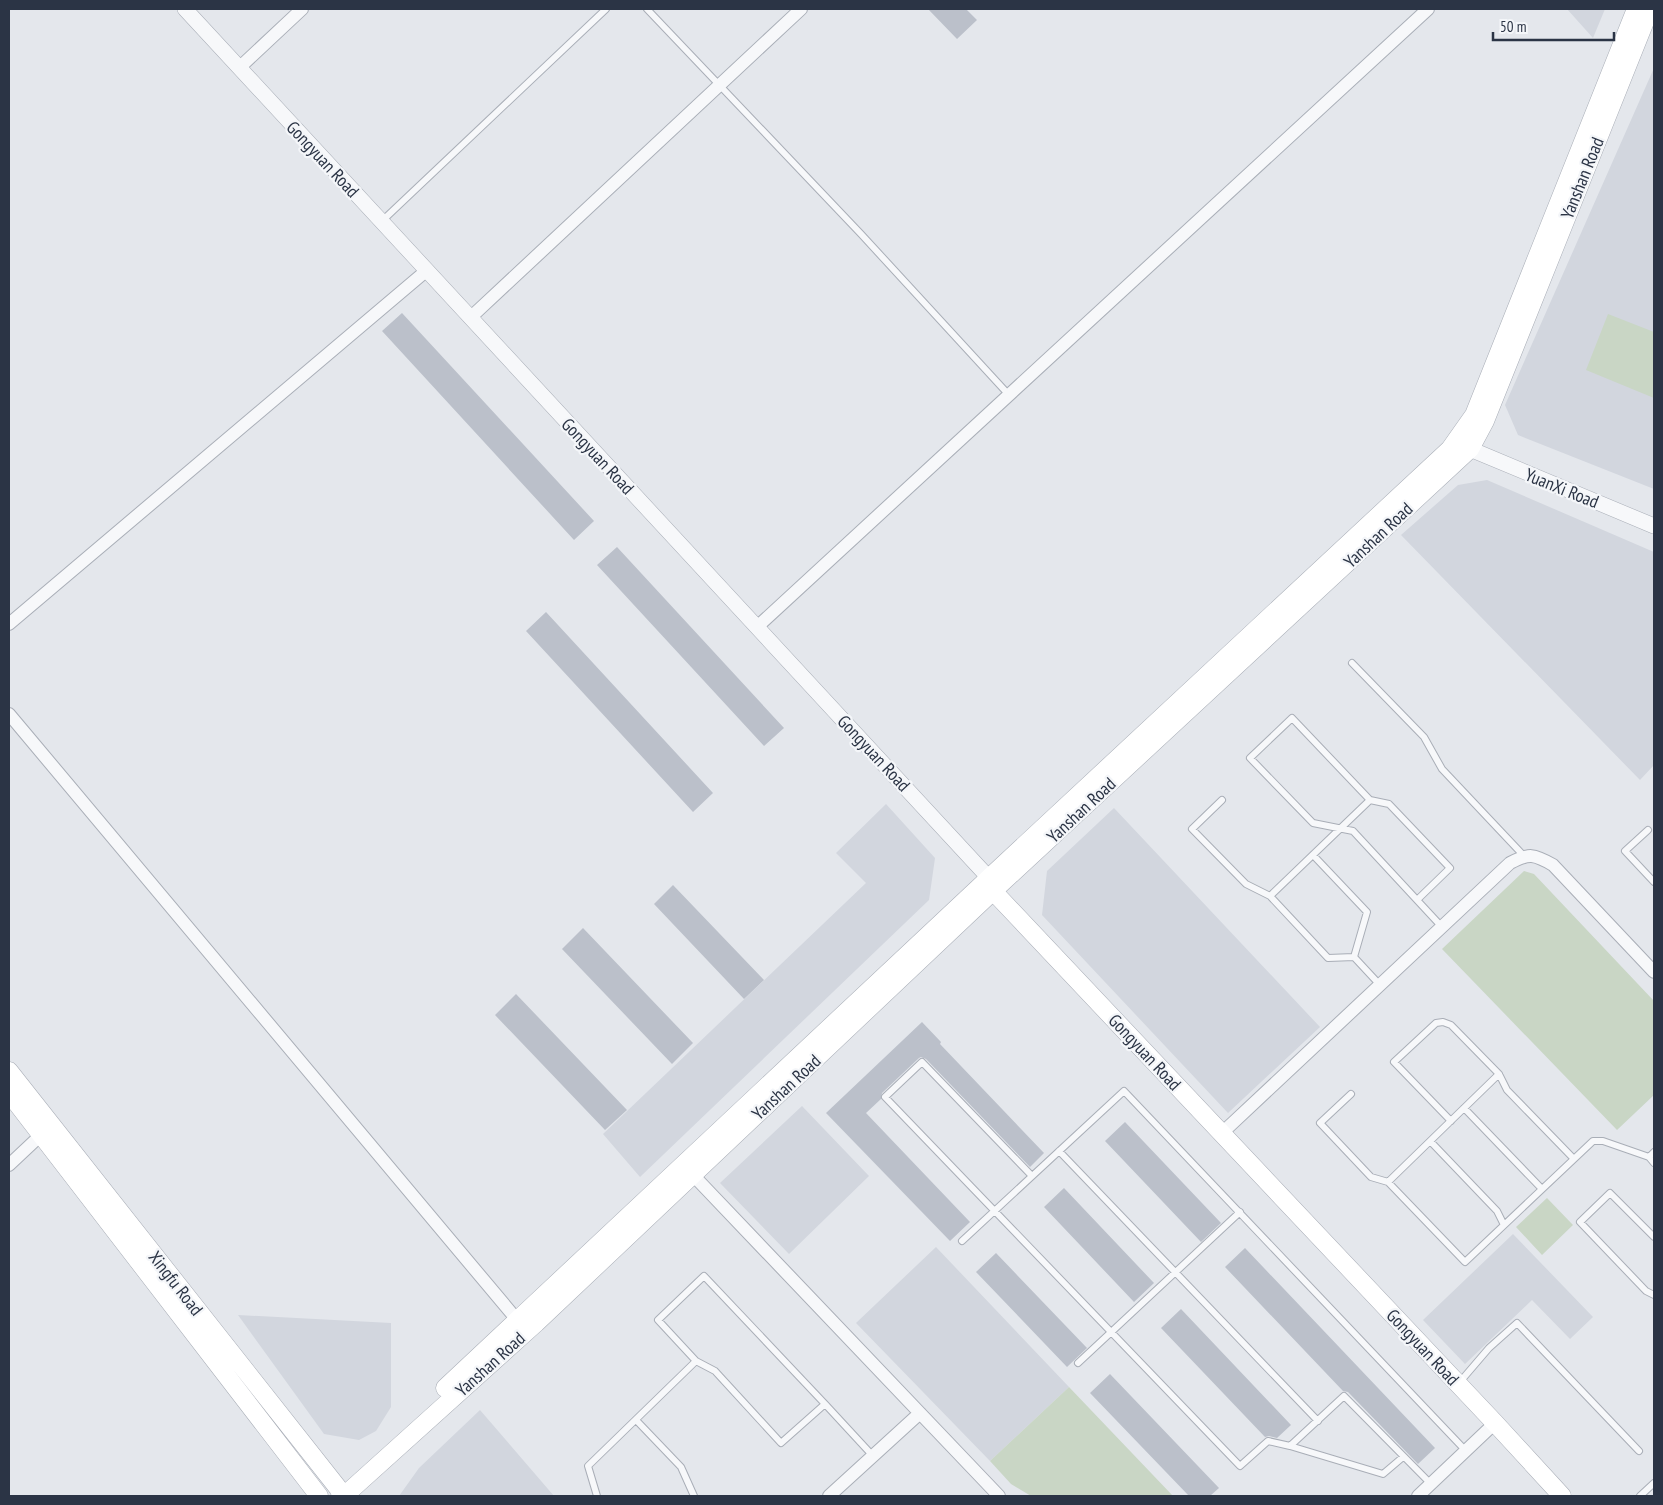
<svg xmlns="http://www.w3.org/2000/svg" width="1663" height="1505" font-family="'PT Sans Narrow',sans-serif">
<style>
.built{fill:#d2d6de}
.green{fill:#c9d6c5}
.building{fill:#bbc0ca}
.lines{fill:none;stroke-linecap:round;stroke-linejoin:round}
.service-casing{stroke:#a9aeb7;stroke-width:8}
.minor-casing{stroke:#a9aeb7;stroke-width:14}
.tertiary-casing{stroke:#a9aeb7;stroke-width:16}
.secondary-casing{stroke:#a9aeb7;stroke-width:19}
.service{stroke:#f7f8fa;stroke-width:6}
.minor{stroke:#f7f8fa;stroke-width:12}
.tertiary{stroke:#f7f8fa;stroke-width:15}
.secondary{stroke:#fff;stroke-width:18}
.labels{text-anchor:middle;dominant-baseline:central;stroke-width:4.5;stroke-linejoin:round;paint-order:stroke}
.street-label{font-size:18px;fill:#2b3445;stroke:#f4f6f9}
</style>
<rect width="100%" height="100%" fill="#e4e7ec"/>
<path class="built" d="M1567 9H1605L1593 38Z
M1654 68V489L1518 435 1505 405Z
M1487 480 1654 552V765L1640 780 1401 535 1458 485Z
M886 804 935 858 929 900 640 1177 603 1134 866 883 836 853Z
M1114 808 1320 1027 1228 1113 1042 915 1047 871Z
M802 1106 869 1176 789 1254 720 1183Z
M1513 1234 1593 1317 1570 1339 1532 1300 1465 1364 1423 1320Z
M936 1247 1069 1387 990 1461 856 1323Z
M238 1315 391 1323V1407L376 1431 359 1440 324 1434Z
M480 1410 554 1496H399L419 1468Z"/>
<path class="green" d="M1608 314 1654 332V398L1586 370Z
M1524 871 1534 874 1654 1001V1095L1617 1130 1442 949Z
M1547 1198 1573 1225 1542 1255 1516 1227Z
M1069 1387 1173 1496H1031L1011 1484 990 1461Z"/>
<path class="building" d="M928 9H966L977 20 957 39Z
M402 313 594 521 574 540 382 331Z
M617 547 784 728 764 746 597 565Z
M546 612 713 793 693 812 526 631Z
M673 885 764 980 744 999 654 904Z
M583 928 693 1043 672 1064 562 949Z
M516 994 627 1110 605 1130 495 1015Z
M922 1022 941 1042 940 1044 1044 1153 1030 1167 926 1059 921 1057 919 1058 882 1093 881 1099 866 1113 970 1222 950 1241 826 1113Z
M1125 1122 1221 1223 1201 1242 1105 1141Z
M1064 1188 1154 1283 1134 1302 1044 1207Z
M1245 1248 1435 1448 1418 1464 1348 1392 1343 1391 1225 1267Z
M996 1253 1087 1348 1067 1367 976 1272Z
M1181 1309 1291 1425 1277 1438 1269 1436 1265 1437 1161 1328Z
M1110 1374 1219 1488 1210 1496H1189L1090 1393Z"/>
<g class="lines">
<defs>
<path id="service" d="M647 9 861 234 1009 395
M382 221 606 9
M1352 663 1424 737 1442 769 1524 856
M1222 800 1192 829 1246 884 1270 896
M1370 800 1389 804 1450 868 1417 900
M1648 830 1625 851 1654 882
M1313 855 1367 912 1354 957 1380 985
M1354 957 1328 958 1270 896C1303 864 1337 832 1370 800L1292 718 1250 758 1313 823 1353 831 1442 927
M1351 1094 1320 1123 1371 1177 1388 1182 1465 1262 1593 1141H1603L1649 1157
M1464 1108 1542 1189
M1451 1121 1394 1062 1436 1023 1443 1022 1451 1025 1499 1074 1507 1090 1573 1158
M1431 1142 1497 1211 1504 1225
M1059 1151 1318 1421
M1654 1152 1649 1157 1654 1163
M1032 1176 922 1062 885 1097 1240 1466 1268 1441 1290 1446 1344 1396 1431 1484
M1388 1182 1499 1074
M1654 1237 1610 1193 1580 1222 1646 1291 1654 1295
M962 1241 1124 1091 1466 1451
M696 1361 658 1320 704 1276 825 1404
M1078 1363 1240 1212
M1459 1383 1489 1348 1517 1323 1639 1451
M636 1420 681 1467 694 1496
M1290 1446 1383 1474 1403 1457
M597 1496 588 1466 696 1361 715 1371 781 1443 825 1404 873 1456
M1640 1496 1654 1483"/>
<path id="minor" d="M239 68 302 9
M470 318 801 9
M9 624 426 271
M757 627 1428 9
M9 714 518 1321
M1222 1133 1510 863C1529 853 1534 854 1553 865L1654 972
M9 1165 42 1134
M693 1175 999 1496
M829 1496 920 1413
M1418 1496 1495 1423"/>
<path id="tertiary" d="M185 9 989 878
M1470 449 1654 526"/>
<path id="secondary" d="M990 881 993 891 1495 1423 1562 1496
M9 1071 338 1488 342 1496
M9 1093 319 1496
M445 1388 989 878 1450 449 1474 415 1636 9
M344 1496 536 1323 993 891 1470 449 1485 421 1650 9"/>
</defs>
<use href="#service" class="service-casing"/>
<use href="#minor" class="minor-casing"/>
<use href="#tertiary" class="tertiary-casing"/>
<use href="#secondary" class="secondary-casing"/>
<use href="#service" class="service"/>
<use href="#minor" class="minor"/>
<use href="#tertiary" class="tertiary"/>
<use href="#secondary" class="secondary"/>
</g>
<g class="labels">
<g class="street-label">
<text transform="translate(323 159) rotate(47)">Gongyuan Road</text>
<text transform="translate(1582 178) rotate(-68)">Yanshan Road</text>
<text transform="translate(598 456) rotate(47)">Gongyuan Road</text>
<text transform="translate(1562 488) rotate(22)">YuanXi Road</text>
<text transform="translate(1378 535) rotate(-43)">Yanshan Road</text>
<text transform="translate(874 753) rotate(47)">Gongyuan Road</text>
<text transform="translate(1081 810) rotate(-43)">Yanshan Road</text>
<text transform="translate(1145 1052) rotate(47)">Gongyuan Road</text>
<text transform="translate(786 1087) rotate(-43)">Yanshan Road</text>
<text transform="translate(176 1283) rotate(52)">Xingfu Road</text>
<text transform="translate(1423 1347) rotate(47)">Gongyuan Road</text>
<text transform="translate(490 1364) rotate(-42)">Yanshan Road</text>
</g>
</g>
<rect width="1663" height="1505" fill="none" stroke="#2b3445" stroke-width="20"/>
<path d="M1493 32v8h121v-8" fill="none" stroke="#2b3445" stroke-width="2.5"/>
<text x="1500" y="32" font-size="15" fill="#2b3445" stroke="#f4f6f9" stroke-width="4" paint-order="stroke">50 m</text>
</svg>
